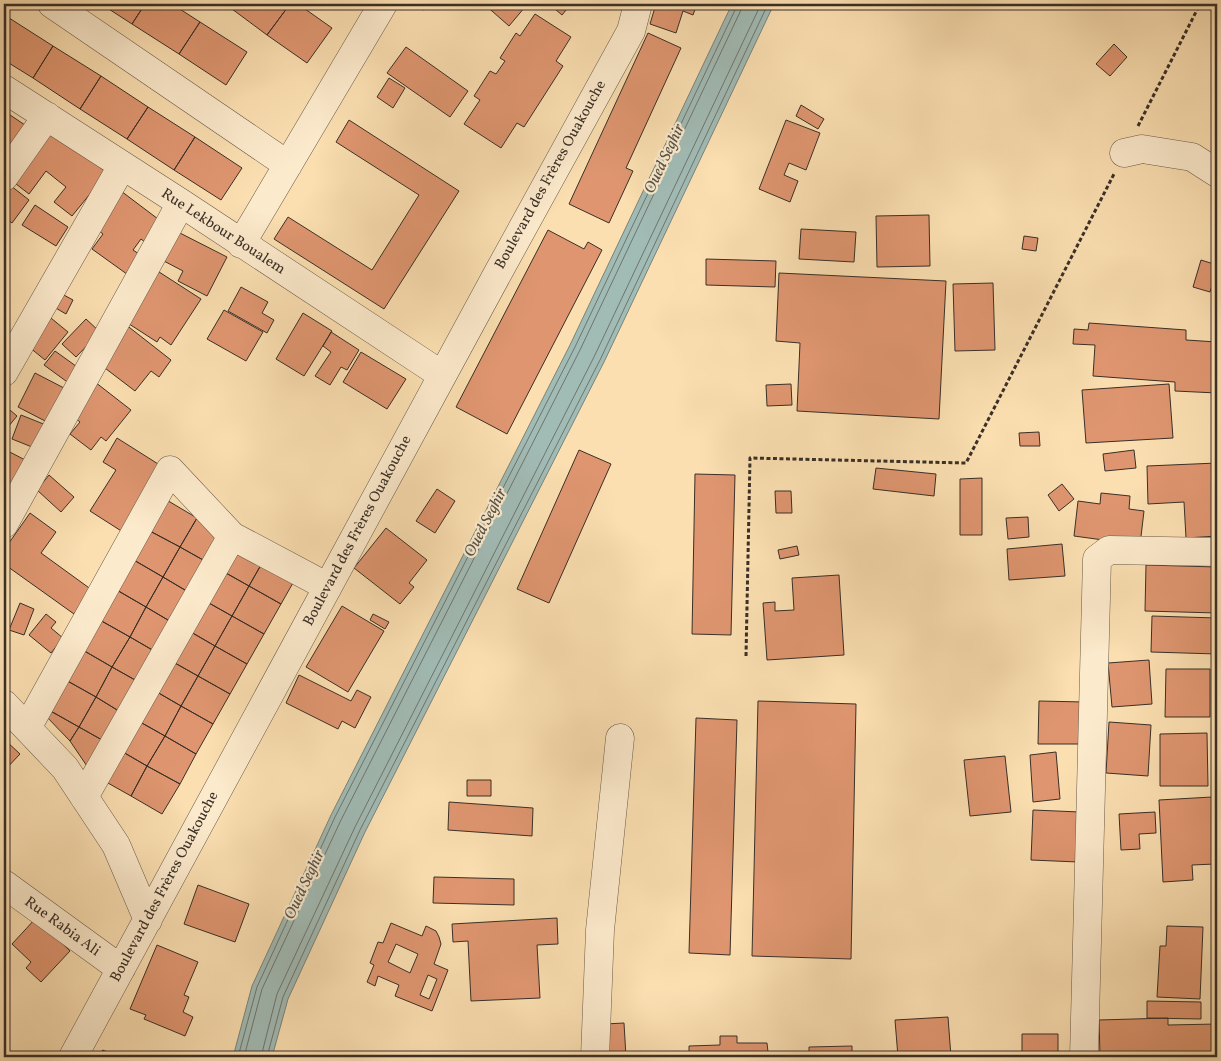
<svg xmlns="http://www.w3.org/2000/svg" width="1221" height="1061" font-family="Vollkorn,serif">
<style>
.water{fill:#a1bbb5;stroke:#78837c}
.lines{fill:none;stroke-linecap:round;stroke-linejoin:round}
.shore{stroke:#6e756e;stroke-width:1}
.building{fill:#df9670;stroke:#3a2f27;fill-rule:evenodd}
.minor-casing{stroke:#6a5b4a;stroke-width:29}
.path{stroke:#3a2f27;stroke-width:3;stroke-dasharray:4 2.5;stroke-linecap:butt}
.minor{stroke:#fceacc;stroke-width:28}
.labels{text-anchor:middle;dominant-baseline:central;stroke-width:4.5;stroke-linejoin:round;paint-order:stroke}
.street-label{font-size:15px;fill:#3a2f27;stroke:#fceacc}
.water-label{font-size:16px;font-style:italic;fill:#54524a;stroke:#fceacc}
</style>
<rect width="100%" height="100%" fill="#fbdfb1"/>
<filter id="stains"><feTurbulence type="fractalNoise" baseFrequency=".004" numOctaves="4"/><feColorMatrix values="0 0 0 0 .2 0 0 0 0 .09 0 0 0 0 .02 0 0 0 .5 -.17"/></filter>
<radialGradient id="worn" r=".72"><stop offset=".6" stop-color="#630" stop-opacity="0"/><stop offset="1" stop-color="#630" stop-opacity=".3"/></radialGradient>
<path class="water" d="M732 4H774L604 362 365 832 288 999 272 1057H233L252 986 331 815 570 345Z"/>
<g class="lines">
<path class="shore" d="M238 1057 257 987 335 817 575 347 736 8V4
M244 1057 262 989 341 820 580 350 741 10 742 4
M261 1057 277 994 355 827 594 357 761 4
M267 1057 283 997 360 830 600 360 768 4"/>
</g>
<path class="building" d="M101 4H145L132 24Z
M145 4H172L200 22 179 54 132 24Z
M229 4H290L267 35 228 6Z
M290 4H298L332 28 307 63 267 35Z
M414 4H427L424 10Z
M484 4H520L525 7 509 26Z
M549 4H571L562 15Z
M656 4H697L693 15 683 11 676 33 650 24Z
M535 14 571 37 556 61 563 66 524 127 517 123 501 148 464 124 480 100 474 96 490 71 496 74 505 61 500 58 516 33 520 36Z
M6 16 53 46 33 78 4 60V19Z
M200 22 247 52 226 85 179 54Z
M648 33 681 48 626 168 633 171 609 223 569 204Z
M1114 44 1127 57 1110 76 1096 64Z
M53 46 101 76 80 109 33 78Z
M406 47 468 91 450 117 387 73Z
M101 76 148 107 127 139 80 109Z
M389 78 405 88 393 108 377 97Z
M801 105 824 119 818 129 796 116Z
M148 107 195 137 174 170 127 139Z
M4 111 31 129 4 162Z
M349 120 459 191 384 309 274 239 288 217 372 270 419 195 336 142Z
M786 120 820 133 806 170 789 163 784 175 798 181 790 202 759 189Z
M48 125 107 173 72 216 54 202 66 187 46 171 29 194 7 177Z
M195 137 242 168 221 200 174 170Z
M6 182 29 200 12 223 4 217V184Z
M117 188 166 225 150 246 141 239 133 250 145 258 131 277 92 249 103 234 90 224Z
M35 205 68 227 56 246 22 225Z
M929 215 930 266 877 267 876 216Z
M801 229 856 232 854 262 799 259Z
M548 230 584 249 588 242 602 250 507 434 456 407Z
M176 231 227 257 207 296 178 281 183 271 162 260Z
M1024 236 1038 238 1036 251 1022 249Z
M706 259 776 261 775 287 706 285Z
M1201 260 1217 265V269L1210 292 1193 287Z
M156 270 201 299 171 345 160 337 157 342 123 320Z
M779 273 946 281 939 419 797 411 800 343 776 341Z
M993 283 995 350 955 351 953 284Z
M241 287 268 302 262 313 274 320 267 333 228 311Z
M62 294 73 300 66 314 54 307Z
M224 310 263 332 246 361 207 339Z
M303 313 332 331 304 376 276 359Z
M46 314 68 332 45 360 23 342Z
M86 319 100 332 76 357 62 344Z
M1089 323 1186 330V340L1217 342V393L1175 391V382L1093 376 1095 345 1073 344 1074 329 1088 330Z
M125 324 171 360 159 377 151 371 135 391 97 362Z
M331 332 359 350 347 370 341 367 330 385 315 376 331 352 323 346Z
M55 351 80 369 70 384 44 365Z
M361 352 406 379 387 409 343 382Z
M35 373 64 388 47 422 18 407Z
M95 382 131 410 106 441 101 437 91 450 70 434 80 422 70 414Z
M791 384 792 405 767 406 766 385Z
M1169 384 1173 438 1086 443 1082 390Z
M4 405 17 416 8 427 4 423Z
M21 415 46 425 37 449 12 439Z
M1039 432 1040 446H1020L1019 433Z
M117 438 166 469 126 534 90 511 116 470 103 462Z
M4 449 29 462 16 486 4 480Z
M579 450 611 464 549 603 517 589Z
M1134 450 1136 468 1105 471 1103 454Z
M1217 463V536L1186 538 1184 502 1148 504 1147 466Z
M876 468 936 474 934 496 873 489Z
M695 474 735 475 731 635 692 634Z
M49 475 74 497 61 512 37 490Z
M982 478V535H960V479Z
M1062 484 1074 499 1059 511 1048 495Z
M437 489 455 501 435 533 416 521Z
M775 491H791L792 513H776Z
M1101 493 1130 496 1129 509 1144 511 1140 545 1074 536 1078 501 1100 504Z
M165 499 197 518 180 547 148 530Z
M30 513 56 532 41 553 92 590 74 614 4 564V550Z
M1028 517 1029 537 1008 539 1006 518Z
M197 518 229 536 212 565 180 547Z
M386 528 427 560 409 583 414 587 400 604 354 568Z
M148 530 180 547 163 577 132 559Z
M234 538 266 556 249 586 217 568Z
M1062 544 1065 576 1009 580 1007 549Z
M797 546 799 555 780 559 778 550Z
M180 547 212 565 195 596 163 577Z
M266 556 298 574 281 604 249 586Z
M132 559 163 577 146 607 115 589Z
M1146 565 1217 567V613L1145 611Z
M217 568 249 586 232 616 200 598Z
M839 575 844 655 767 660 763 603 775 602V611L794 610 792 578Z
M163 577 195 596 178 626 146 607Z
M249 586 281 604 264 634 232 616Z
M115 589 146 607 130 637 98 619Z
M200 598 232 616 215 646 184 628Z
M20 603 34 609 24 635 9 630Z
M342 606 384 631 348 692 306 667Z
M146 607 178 626 161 655 130 637Z
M46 614 56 622 51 628 63 638 51 653 29 635Z
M373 614 389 622 385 629 370 620Z
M232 616 264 634 247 664 215 646Z
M1152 616 1217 618V654L1151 652Z
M98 619 130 637 112 667 81 649Z
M184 628 215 646 198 676 166 658Z
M130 637 161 655 144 685 112 667Z
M215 646 247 664 230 694 198 676Z
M81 649 112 667 96 697 64 679Z
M166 658 198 676 181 706 150 688Z
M1149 660 1152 704 1112 707 1108 663Z
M112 667 144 685 127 716 96 697Z
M1166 669H1210V717H1165Z
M299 675 351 701 357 690 371 697 355 728 342 721 338 729 286 703Z
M198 676 230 694 213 724 181 706Z
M64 679 96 697 79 727 47 709Z
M150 688 181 706 165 736 133 718Z
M96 697 127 716 111 745 79 727Z
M758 701 856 704 851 959 752 956Z
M1039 701 1084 702V744H1038Z
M181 706 213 724 196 754 165 736Z
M47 709 79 727 70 741 44 714Z
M133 718 165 736 147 766 116 748Z
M696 718 737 720 730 955 689 953Z
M1109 722 1151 725 1148 776 1106 773Z
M79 727 111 745 93 775 70 741Z
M1207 733 1208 786H1160V734Z
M165 736 196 754 180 784 147 766Z
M4 739 20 754 4 771Z
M116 748 147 766 131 796 99 778Z
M1056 752 1060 799 1033 802 1030 755Z
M1005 756 1011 812 970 816 964 760Z
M147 766 180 784 162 814 131 796Z
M467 780H491V796H467Z
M1212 797 1215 864 1192 865 1193 880 1163 882 1159 800Z
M449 802 533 808 532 836 448 830Z
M1033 810 1080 812 1078 862 1031 860Z
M1155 812 1156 833 1139 834 1140 849 1121 850 1119 814Z
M434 877 514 879V905L433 903Z
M198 885 249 904 235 942 184 924Z
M36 918 70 951 41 982 26 968 31 962 12 944Z
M557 918 558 944 537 945 540 998 471 1001 468 941 453 942 452 924Z
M391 923 422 936 426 926 436 931 439 937 441 944 434 964 448 970 432 1011 395 996 399 985 378 976 375 986 367 982 374 965 370 963 378 942 383 943ZM396 944 418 954 410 973 388 962ZM428 975 437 979 429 999 420 995Z
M1167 926 1203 927 1200 999 1157 997 1160 946H1166Z
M157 945 198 962 184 995 189 997 183 1012 193 1017 185 1036 144 1019 146 1015 130 1009Z
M1147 1001 1201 1002V1019L1147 1018Z
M948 1017 951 1057H898L895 1020Z
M1168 1018V1025L1217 1024V1057H1127V1054L1100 1055 1099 1020Z
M624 1023 626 1057H607L605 1024Z
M1022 1034H1058V1057H1022Z
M720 1036H737V1043H767L768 1052H776V1057H689V1046L720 1045Z
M852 1046V1057H809V1047Z"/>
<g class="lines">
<defs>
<path id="minor" d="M52 4 288 165
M4 89 181 203 442 375
M1124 153 1142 149 1192 157 1217 173
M4 177 47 116
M241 244 383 4
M4 372 122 166
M4 524 181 203
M4 704 65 768 116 845 148 920
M27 728 170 470 232 536 328 587
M84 797 232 536
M4 884 121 969
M73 1057 499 271 631 31 638 4
M595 1057 600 930 620 738
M1084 1057 1097 559 1109 550 1217 552"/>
</defs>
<use href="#minor" class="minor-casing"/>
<path class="path" d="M1138 126 1200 4
M746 656 750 458 966 463 1114 174
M102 1051 118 1057"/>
<use href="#minor" class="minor"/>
</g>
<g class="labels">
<g class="street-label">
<text transform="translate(551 175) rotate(-61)">Boulevard des Frères Ouakouche</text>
<text transform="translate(223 232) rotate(33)">Rue Lekbour Boualem</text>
<text transform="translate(358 531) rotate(-62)">Boulevard des Frères Ouakouche</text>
<text transform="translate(165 887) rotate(-62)">Boulevard des Frères Ouakouche</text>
<text transform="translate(62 927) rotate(36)">Rue Rabia Ali</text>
</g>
<g class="water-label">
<text transform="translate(665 159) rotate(-65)">Oued Seghir</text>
<text transform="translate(486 523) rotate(-63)">Oued Seghir</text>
<text transform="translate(305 885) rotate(-65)">Oued Seghir</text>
</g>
</g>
<rect width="1221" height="1061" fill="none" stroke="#fbdfb1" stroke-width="20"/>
<rect x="5" y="5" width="1211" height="1051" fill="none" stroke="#3a2f27" stroke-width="2.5"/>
<rect x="10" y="10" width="1201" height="1041" fill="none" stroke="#3a2f27"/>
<rect width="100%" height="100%" filter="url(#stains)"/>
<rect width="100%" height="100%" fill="url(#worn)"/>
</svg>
